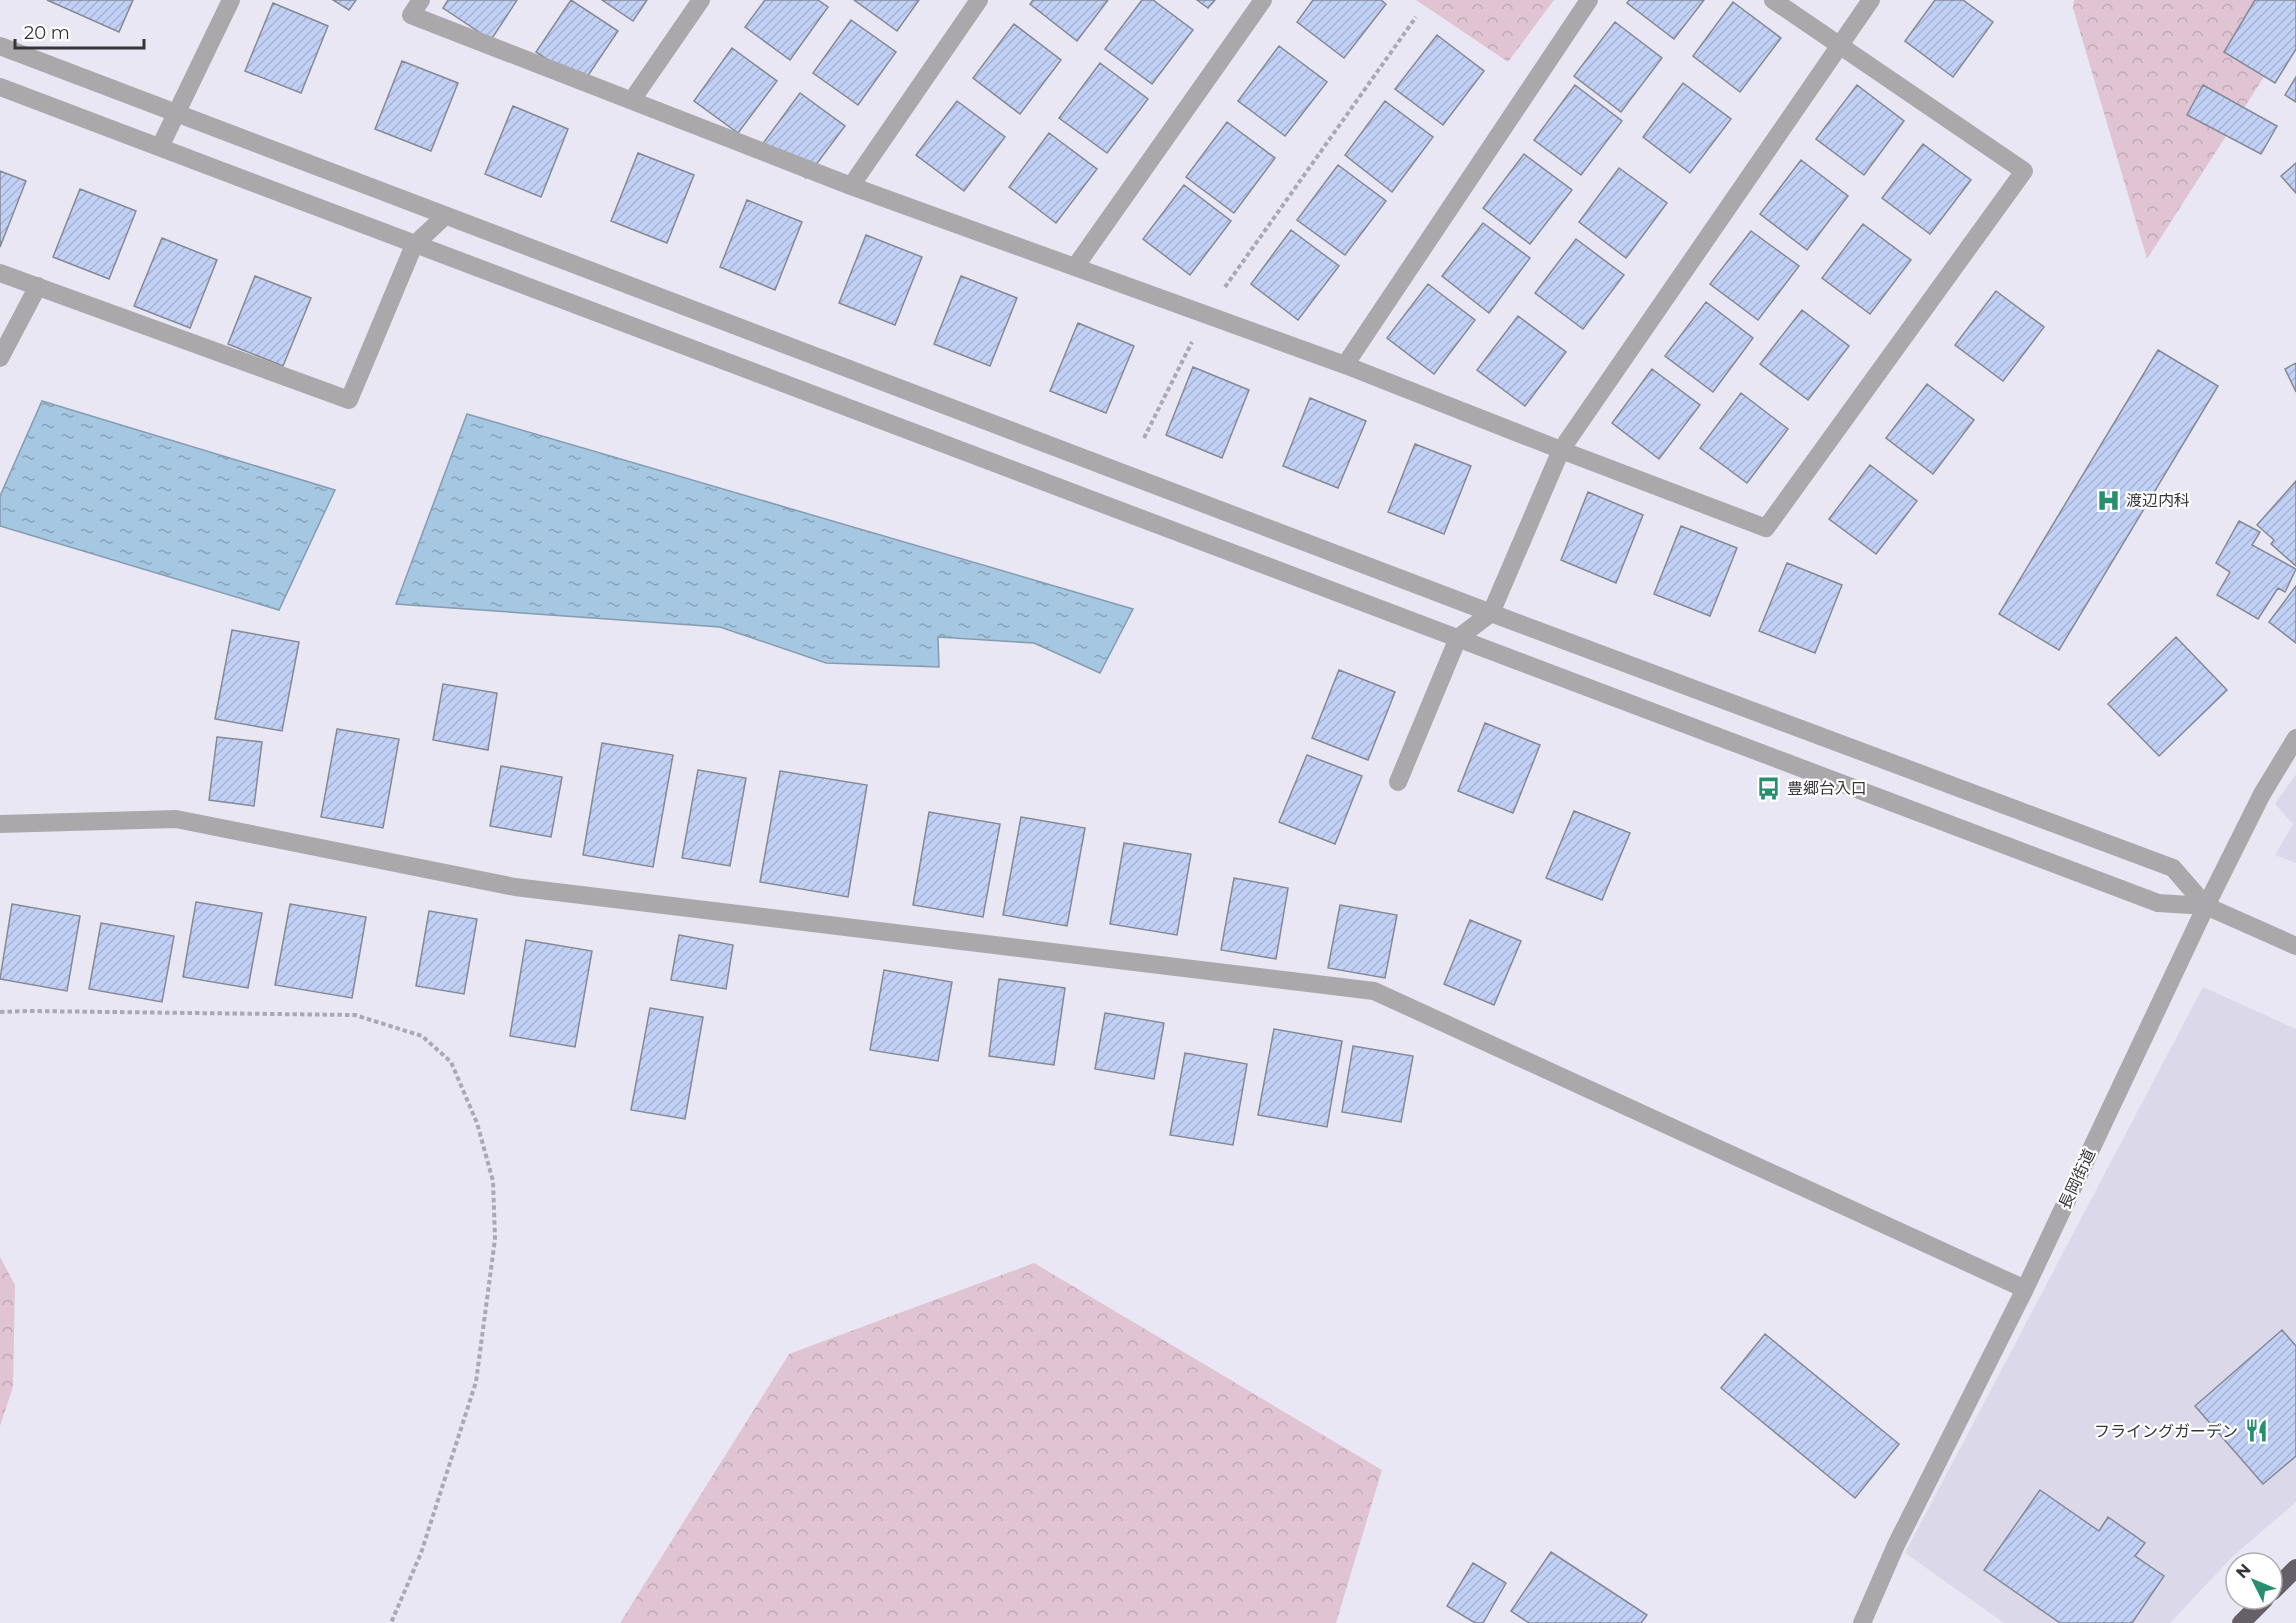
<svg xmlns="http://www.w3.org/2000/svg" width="2296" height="1623" font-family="Montserrat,'Noto Sans JP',sans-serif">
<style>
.built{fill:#dbd8ea}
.forest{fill:url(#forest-crowns)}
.water{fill:url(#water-ripples);stroke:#849bb0;stroke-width:1.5}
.building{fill:url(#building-hatch);stroke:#858993;stroke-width:1.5}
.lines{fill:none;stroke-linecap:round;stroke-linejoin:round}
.path{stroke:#aaa9b2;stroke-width:4;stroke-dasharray:4.5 3;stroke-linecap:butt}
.minor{stroke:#aba8ac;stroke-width:18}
.highway{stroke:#655f67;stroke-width:18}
.labels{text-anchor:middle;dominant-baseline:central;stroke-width:4.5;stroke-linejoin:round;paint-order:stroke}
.poi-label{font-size:16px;fill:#36353a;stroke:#fff;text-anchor:start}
.street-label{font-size:16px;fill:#36353a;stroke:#fff}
</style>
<defs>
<pattern id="forest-crowns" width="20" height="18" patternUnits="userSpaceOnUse" patternTransform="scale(1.5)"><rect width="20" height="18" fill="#e1c4d3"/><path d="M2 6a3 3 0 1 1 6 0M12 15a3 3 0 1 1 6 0" fill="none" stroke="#c2a9b6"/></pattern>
<pattern id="water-ripples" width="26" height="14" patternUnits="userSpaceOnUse" patternTransform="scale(1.5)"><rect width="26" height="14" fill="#a5c7e2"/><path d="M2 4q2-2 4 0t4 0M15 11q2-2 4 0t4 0" fill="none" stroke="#87a2b8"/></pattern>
<pattern id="building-hatch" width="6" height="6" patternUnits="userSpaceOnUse" patternTransform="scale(1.5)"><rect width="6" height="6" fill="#c1d0f5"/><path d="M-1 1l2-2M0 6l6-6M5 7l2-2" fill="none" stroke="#a6b3d3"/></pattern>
</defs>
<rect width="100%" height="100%" fill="#e9e7f3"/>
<path class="built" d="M2296 774V863L2275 855 2293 824 2275 804Z
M2203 987 2296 1029V1502L2232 1557 2170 1623H2004L1905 1553Z"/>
<path class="forest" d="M1416 0H1554L1508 62Z
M2074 0H2296V27L2147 259 2073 8Z
M0 1257 15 1285 13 1387 0 1426Z
M1034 1263 1382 1470 1336 1623H620L789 1354Z"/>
<path class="water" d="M42 401 335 490 279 610 0 526V496Z
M467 414 1133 609 1100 673 1034 643 938 637 939 667 826 663 720 627 396 604Z"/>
<path class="building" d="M47 0H133L119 32Z
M333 0H356L349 10Z
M448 0H517L491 40 443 8Z
M571 0 618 31 583 83 536 52Z
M602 0H647L633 21Z
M765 0H818L828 7 790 60 745 27Z
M854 0H919L897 31Z
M1033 0H1108L1077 41 1030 4Z
M1142 0H1153L1193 30 1152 84 1105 49Z
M1197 0H1215L1208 8Z
M1313 0H1381L1386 4 1344 58 1297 22Z
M1629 0H1704L1674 39 1627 3Z
M1935 0H1963L1993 22 1953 77 1905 41Z
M2255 0H2296V49L2275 83 2224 52Z
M1733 2 1781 38 1740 92 1693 56Z
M273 3 328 26 301 93 245 71Z
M851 20 896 52 858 105 813 73Z
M1615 22 1662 58 1621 112 1574 76Z
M1014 24 1061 60 1020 114 973 78Z
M1437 35 1484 71 1443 125 1395 89Z
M1279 46 1327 82 1285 136 1238 101Z
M732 48 777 81 738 133 694 101Z
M402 61 458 83 431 151 375 129Z
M1100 63 1148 99 1107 153 1059 118Z
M2296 77V102L2285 95Z
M1683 83 1731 119 1690 173 1643 137Z
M1575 85 1622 121 1581 175 1534 140Z
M1857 85 1904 121 1864 175 1816 139Z
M2203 85 2277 126 2261 154 2187 115Z
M800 93 845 126 806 178 761 146Z
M957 101 1005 137 964 191 916 155Z
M1385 101 1433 137 1392 192 1345 155Z
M513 106 568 129 541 197 485 174Z
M1227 122 1275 158 1234 213 1186 177Z
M1049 133 1097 169 1056 223 1009 187Z
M1923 144 1971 180 1930 234 1882 198Z
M638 153 694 175 667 243 611 221Z
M1524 154 1572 190 1530 244 1483 208Z
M1801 160 1848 196 1807 250 1760 214Z
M2296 163V193L2281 176Z
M1338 165 1386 201 1345 255 1297 220Z
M1619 168 1667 203 1626 258 1579 222Z
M0 171 26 181 0 247Z
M1184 185 1231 221 1190 275 1143 239Z
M80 189 136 211 109 279 53 257Z
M747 200 802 222 775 290 720 267Z
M1483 223 1530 258 1489 313 1442 276Z
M1863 224 1911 260 1870 314 1822 278Z
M1291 230 1339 266 1298 320 1251 284Z
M1751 231 1799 266 1758 320 1710 284Z
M866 235 922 257 895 325 839 303Z
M162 238 217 260 190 328 134 306Z
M1576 239 1624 275 1583 329 1535 293Z
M255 276 311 298 283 366 228 344Z
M961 276 1017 298 990 366 934 344Z
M1428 284 1475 320 1434 374 1387 338Z
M1996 291 2044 327 2003 381 1955 345Z
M1706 302 1753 338 1713 392 1665 356Z
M1802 310 1849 346 1808 400 1760 364Z
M1518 316 1566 352 1525 406 1477 370Z
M1078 323 1134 346 1106 413 1050 391Z
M2158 350 2218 386 2059 650 1999 614Z
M2296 363V392L2285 369Z
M1193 367 1249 390 1222 458 1166 435Z
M1652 369 1700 405 1659 459 1612 423Z
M1927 384 1974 420 1933 474 1886 438Z
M1741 393 1788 429 1747 483 1700 448Z
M1310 398 1366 421 1338 488 1283 466Z
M1415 444 1471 466 1444 534 1388 512Z
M1870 465 1917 501 1876 554 1829 519Z
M2296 481V566L2271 544 2274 540 2257 525Z
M1588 492 1643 515 1616 583 1561 560Z
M2239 521 2260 532 2252 545 2296 569 2285 592 2278 588 2258 619 2217 595 2230 572 2216 563Z
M1681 526 1737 548 1710 616 1654 594Z
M1787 563 1842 585 1815 653 1759 631Z
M2296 586V643L2269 622Z
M232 630 299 642 282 731 215 719Z
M2176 637 2227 690 2159 756 2108 704Z
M1339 670 1395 692 1368 760 1312 738Z
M443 684 497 693 488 750 433 740Z
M1485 723 1540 745 1513 813 1458 791Z
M337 729 399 739 383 828 321 817Z
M217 737 262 742 254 806 209 800Z
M602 743 673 755 653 867 583 855Z
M1307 755 1362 776 1335 844 1279 822Z
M501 766 562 777 551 837 490 826Z
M698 770 746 778 730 866 682 858Z
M780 771 867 785 848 897 760 882Z
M1574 811 1630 833 1602 900 1546 878Z
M929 812 1000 824 983 917 913 905Z
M1021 817 1085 828 1067 926 1003 915Z
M1124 843 1191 854 1177 935 1110 924Z
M1234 878 1288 888 1276 959 1221 950Z
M196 902 262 913 248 988 183 977Z
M12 904 80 916 67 991 0 979Z
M290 904 366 917 352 998 275 985Z
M1340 905 1397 915 1385 978 1328 968Z
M429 911 477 919 464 994 416 986Z
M1470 920 1521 941 1494 1005 1444 984Z
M101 923 174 936 162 1002 89 989Z
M679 935 733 945 726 989 671 980Z
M526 940 592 951 575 1047 510 1036Z
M884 970 952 982 938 1061 870 1050Z
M999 979 1065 988 1054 1065 989 1056Z
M650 1008 703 1017 685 1119 631 1110Z
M1105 1013 1164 1023 1154 1079 1095 1069Z
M1274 1029 1342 1041 1327 1127 1258 1115Z
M1353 1046 1413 1056 1401 1122 1342 1112Z
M1185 1053 1247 1064 1233 1145 1170 1135Z
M2282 1330 2296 1346V1456L2263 1484 2195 1406Z
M1765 1334 1899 1444 1855 1498 1721 1388Z
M2040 1490 2099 1531 2108 1517 2145 1543 2135 1556 2164 1576 2132 1623H2060L1984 1570Z
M1551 1552 1647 1615 1641 1623H1529L1511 1611Z
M1473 1563 1506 1583 1483 1623H1475L1447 1606Z"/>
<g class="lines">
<path class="path" d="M1225 287 1416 17
M1144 438 1192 342
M0 1012 29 1011 355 1015 422 1036 451 1062 477 1123 493 1181 495 1239 476 1382 421 1553 391 1623"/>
<path class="minor" d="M421 0 411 15 851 186 1345 365
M1589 0 1345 365 1561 450 1766 528 2024 171 1773 0
M0 46 1491 613 2173 868 2206 906
M0 87 2158 903 2206 906 2296 946
M632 100 701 0
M160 147 231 0
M851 186 979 0
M1075 267 1263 0
M0 273 349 400 414 245 444 217
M0 358 38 286
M1398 782 1458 638 1491 613 1561 450 1871 0
M0 824 176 819 515 887 1374 991 2025 1289
M1862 1623 1896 1545 2025 1289 2206 906 2262 794 2296 738"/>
<path class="highway" d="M2272 1592 2296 1568
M2241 1623 2265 1599"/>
</g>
<defs>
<symbol id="hospital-bare" viewBox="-9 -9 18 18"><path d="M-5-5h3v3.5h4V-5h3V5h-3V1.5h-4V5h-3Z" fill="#258f6e" stroke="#fff" stroke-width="2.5" paint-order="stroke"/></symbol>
<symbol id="bus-bare" viewBox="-9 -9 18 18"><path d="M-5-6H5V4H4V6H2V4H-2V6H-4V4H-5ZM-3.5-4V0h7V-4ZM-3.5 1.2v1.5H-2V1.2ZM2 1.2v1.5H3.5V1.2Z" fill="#258f6e" stroke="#fff" stroke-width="2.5" paint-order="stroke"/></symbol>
<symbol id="restaurant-bare" viewBox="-9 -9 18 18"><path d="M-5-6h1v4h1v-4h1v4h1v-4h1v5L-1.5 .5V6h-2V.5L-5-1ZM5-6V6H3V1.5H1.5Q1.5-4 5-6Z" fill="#258f6e" stroke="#fff" stroke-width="2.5" paint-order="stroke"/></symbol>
</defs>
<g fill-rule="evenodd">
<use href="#hospital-bare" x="2092" y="484" width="33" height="33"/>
<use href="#bus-bare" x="1752" y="772" width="33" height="33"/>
<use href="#restaurant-bare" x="2240" y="1414" width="33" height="33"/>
</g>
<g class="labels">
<g class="poi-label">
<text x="2126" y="500">渡辺内科</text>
<text x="1787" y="788">豊郷台入口</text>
<text x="2238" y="1431" text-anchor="end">フライングガーデン</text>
</g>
<g class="street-label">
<text transform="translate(2077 1179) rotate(-65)">長岡街道</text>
</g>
</g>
<g transform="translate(2254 1581) rotate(313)"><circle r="28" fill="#ffffff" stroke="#afaeb0" stroke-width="1.5"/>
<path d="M0-4.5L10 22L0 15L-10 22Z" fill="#258f6e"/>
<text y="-9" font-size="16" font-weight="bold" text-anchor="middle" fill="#36353a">N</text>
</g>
<path d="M15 39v9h129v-9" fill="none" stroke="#36353a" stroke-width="3"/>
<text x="24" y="39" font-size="18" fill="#36353a" stroke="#ffffff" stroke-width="4.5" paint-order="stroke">20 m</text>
</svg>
